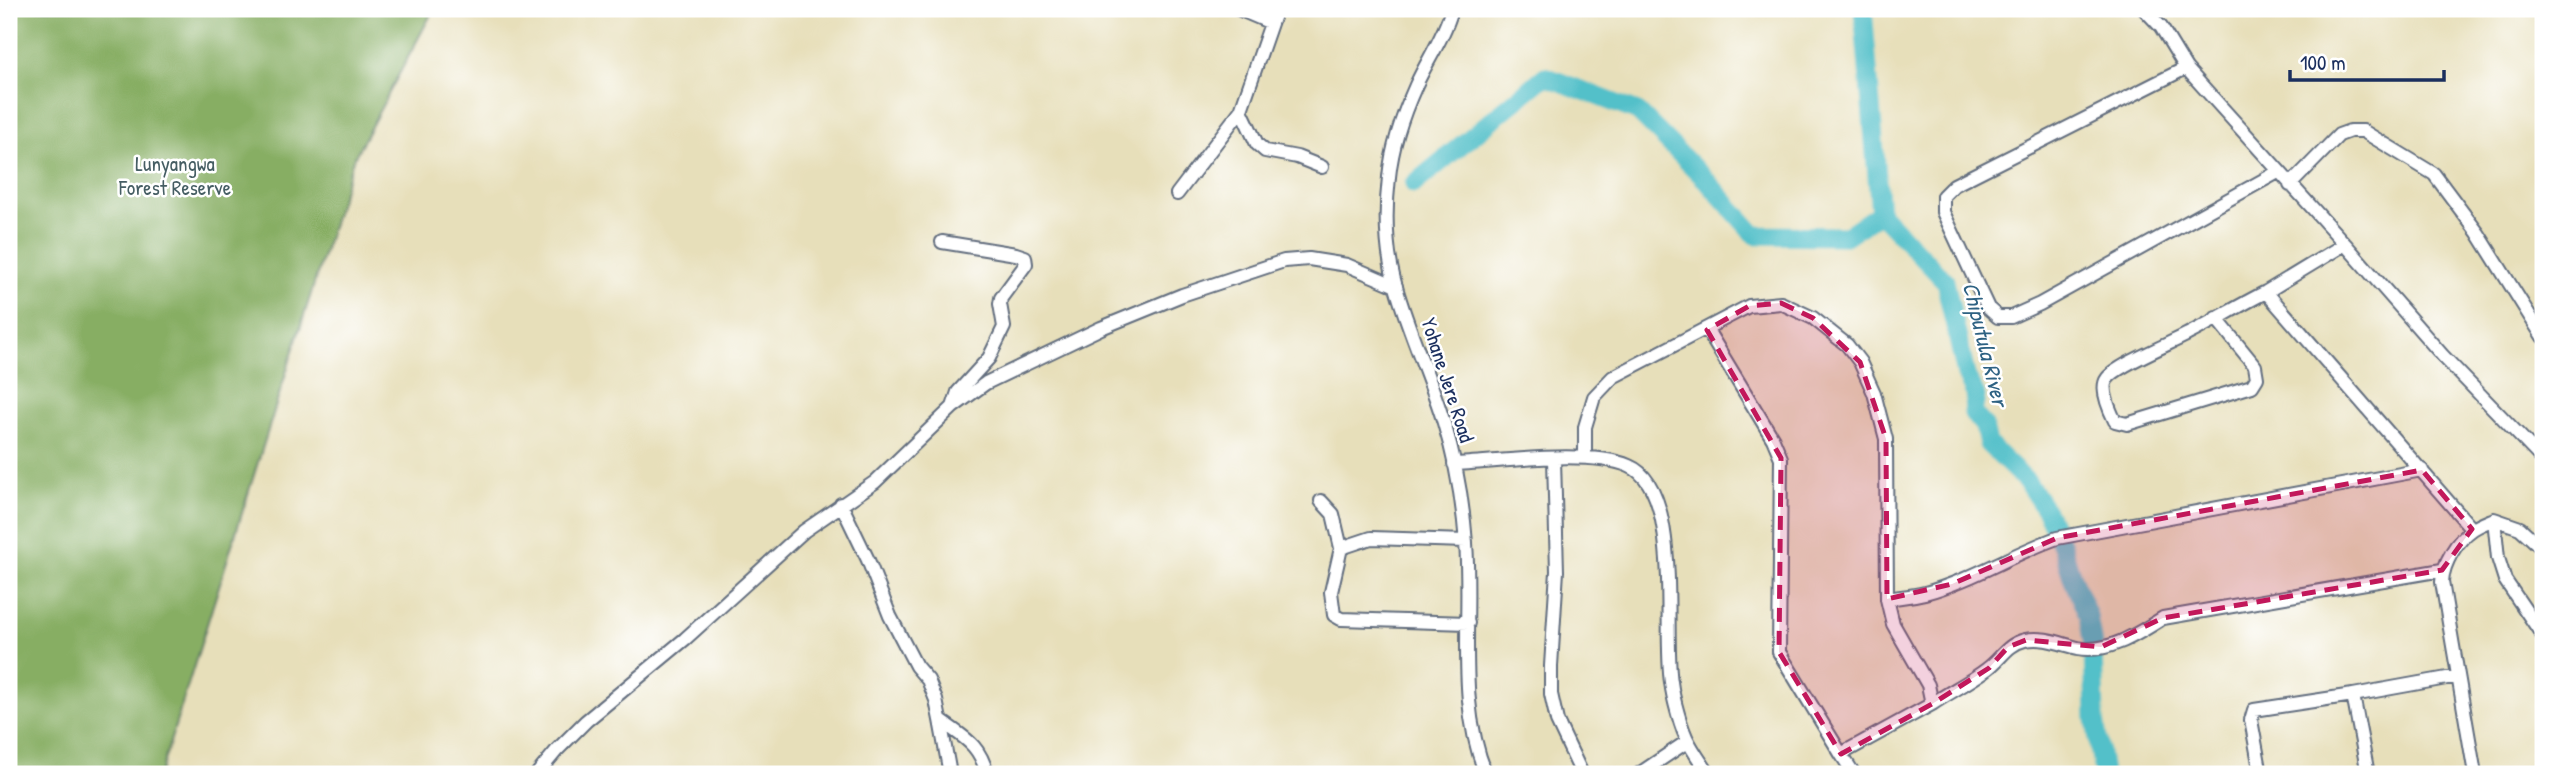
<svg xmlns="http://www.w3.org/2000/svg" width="2552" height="783" font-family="'Patrick Hand',sans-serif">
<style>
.forest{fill:#87ae64;stroke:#516e61;stroke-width:2}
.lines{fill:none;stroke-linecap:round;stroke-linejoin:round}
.river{stroke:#52c0c9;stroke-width:19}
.minor-casing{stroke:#626d7e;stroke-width:16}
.minor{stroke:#fff;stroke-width:12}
.marked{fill:#c2185b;fill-opacity:0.2;stroke:#c2185b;stroke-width:5;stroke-dasharray:14 9;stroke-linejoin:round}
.labels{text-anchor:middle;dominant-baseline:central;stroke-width:5;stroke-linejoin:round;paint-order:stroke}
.park-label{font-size:21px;fill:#465e64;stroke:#fff}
.street-label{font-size:21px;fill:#1b2f5e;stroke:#fff}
.water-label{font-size:23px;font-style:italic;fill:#2e6283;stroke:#fff}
</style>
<rect width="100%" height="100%" fill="#fff"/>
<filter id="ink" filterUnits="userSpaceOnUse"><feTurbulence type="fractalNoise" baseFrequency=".0143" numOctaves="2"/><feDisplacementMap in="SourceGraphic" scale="14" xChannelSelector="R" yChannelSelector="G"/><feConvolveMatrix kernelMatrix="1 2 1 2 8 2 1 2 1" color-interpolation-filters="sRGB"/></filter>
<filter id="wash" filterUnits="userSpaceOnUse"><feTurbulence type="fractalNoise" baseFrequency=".00686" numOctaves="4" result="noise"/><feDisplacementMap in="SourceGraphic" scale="28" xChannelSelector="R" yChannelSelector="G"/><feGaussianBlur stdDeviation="1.57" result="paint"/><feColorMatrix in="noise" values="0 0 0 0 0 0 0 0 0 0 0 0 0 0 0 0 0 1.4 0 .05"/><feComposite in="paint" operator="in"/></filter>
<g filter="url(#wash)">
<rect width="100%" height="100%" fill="#e7dfba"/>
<path class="forest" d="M9 9H434L353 160 160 774H9Z"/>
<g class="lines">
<path class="river" d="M1863 9 1880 213 1945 281 1966 375 1976 396 1973 413 1984 426 1988 444 2027 482 2046 511 2062 546 2073 580 2088 616 2093 646 2095 719 2103 774
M1414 184 1545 76 1638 112 1707 181 1755 235 1846 236 1880 213"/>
</g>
</g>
<g filter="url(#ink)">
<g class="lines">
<defs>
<path id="minor" d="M1238 9 1271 23
M1452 9C1444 37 1428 59 1416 85 1403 114 1392 145 1389 177 1385 212 1386 253 1396 287 1409 333 1430 377 1444 423 1456 462 1463 503 1466 543 1472 620 1456 701 1486 774
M2144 9 2161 27 2186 68 2345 244 2266 292 2472 529
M2186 68 1954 185 1943 196V212L1988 308 1998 317H2011L2040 304 2278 172
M1241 110 1257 144 1265 151 1297 157 1322 167
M2290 185 2339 135 2350 131H2363L2434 174 2478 233 2543 337
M1177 194 1241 110 1276 9
M942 242 1016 254 1025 257 1026 264 1001 298 1000 304 1004 327 989 358 958 392 953 407
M2345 244 2443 356 2543 460
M2216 318 2255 366 2257 378 2252 386 2127 424 2115 421C2110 411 2100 388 2107 379 2115 366 2172 343 2188 334 2214 321 2240 305 2266 292
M1707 330 1773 439 1781 458 1779 652 1841 754
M1585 457V427L1594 397 1613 377 1749 306 1781 303 1813 318 1847 345 1860 362 1874 393 1886 439 1887 599 1893 624 1928 685 1932 704 1841 754 1854 774
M1554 459 1557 571 1551 666V694L1557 721 1582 774
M1454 464C1500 462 1589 449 1629 466 1683 488 1663 632 1671 682 1673 698 1681 729 1689 743 1695 754 1702 764 1709 774
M1321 501 1333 514 1341 548
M841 504 868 560 890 616 916 666 928 680 936 700 940 720C964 738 979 743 987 774
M2494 519 2498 558 2505 580 2543 636
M1466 541 1371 538 1341 548 1331 592 1334 615 1341 619 1468 623
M1887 599C1900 597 1913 596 1925 593 1970 581 2012 554 2057 538L2422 470
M2353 695 2458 676
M1932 704C1950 692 1970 682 1987 669 2001 659 2007 644 2025 640 2043 636 2061 644 2078 648 2108 654 2139 633 2163 618L2442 570
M940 720 950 774
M537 774 557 750 586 721 685 639 804 531 875 482 953 407 986 383 1101 328 1182 295 1284 261 1309 259 1347 265 1396 286
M1639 774 1688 741
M2261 774 2251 720 2254 710 2353 695 2368 774
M2475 774 2442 582C2443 563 2457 540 2473 529 2479 525 2487 522 2494 519L2520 528 2543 549"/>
</defs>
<use href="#minor" class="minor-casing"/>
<use href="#minor" class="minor"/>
</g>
</g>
<path class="marked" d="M1781 303 1813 318 1860 362 1886 439 1887 599 1952 584 2057 538 2422 470 2472 529 2442 570 2163 618 2101 647 2026 640 2008 647 1989 668 1932 704 1841 754 1779 652 1781 458 1707 330 1749 306Z"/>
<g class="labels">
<g class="park-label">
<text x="175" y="163">Lunyangwa<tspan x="175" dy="24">Forest Reserve</tspan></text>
</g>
<g class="street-label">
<text transform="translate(1448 380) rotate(72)">Yohane Jere Road</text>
</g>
<g class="water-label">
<text transform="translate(1986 344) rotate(76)">Chiputula River</text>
</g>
</g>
<rect width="2552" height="783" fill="none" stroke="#fff" stroke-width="35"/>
<path d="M2290 70v10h154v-10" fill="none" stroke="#1b2f5e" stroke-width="3.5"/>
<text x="2300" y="70" font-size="21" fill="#1b2f5e" stroke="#ffffff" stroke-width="5" paint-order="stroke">100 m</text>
</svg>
